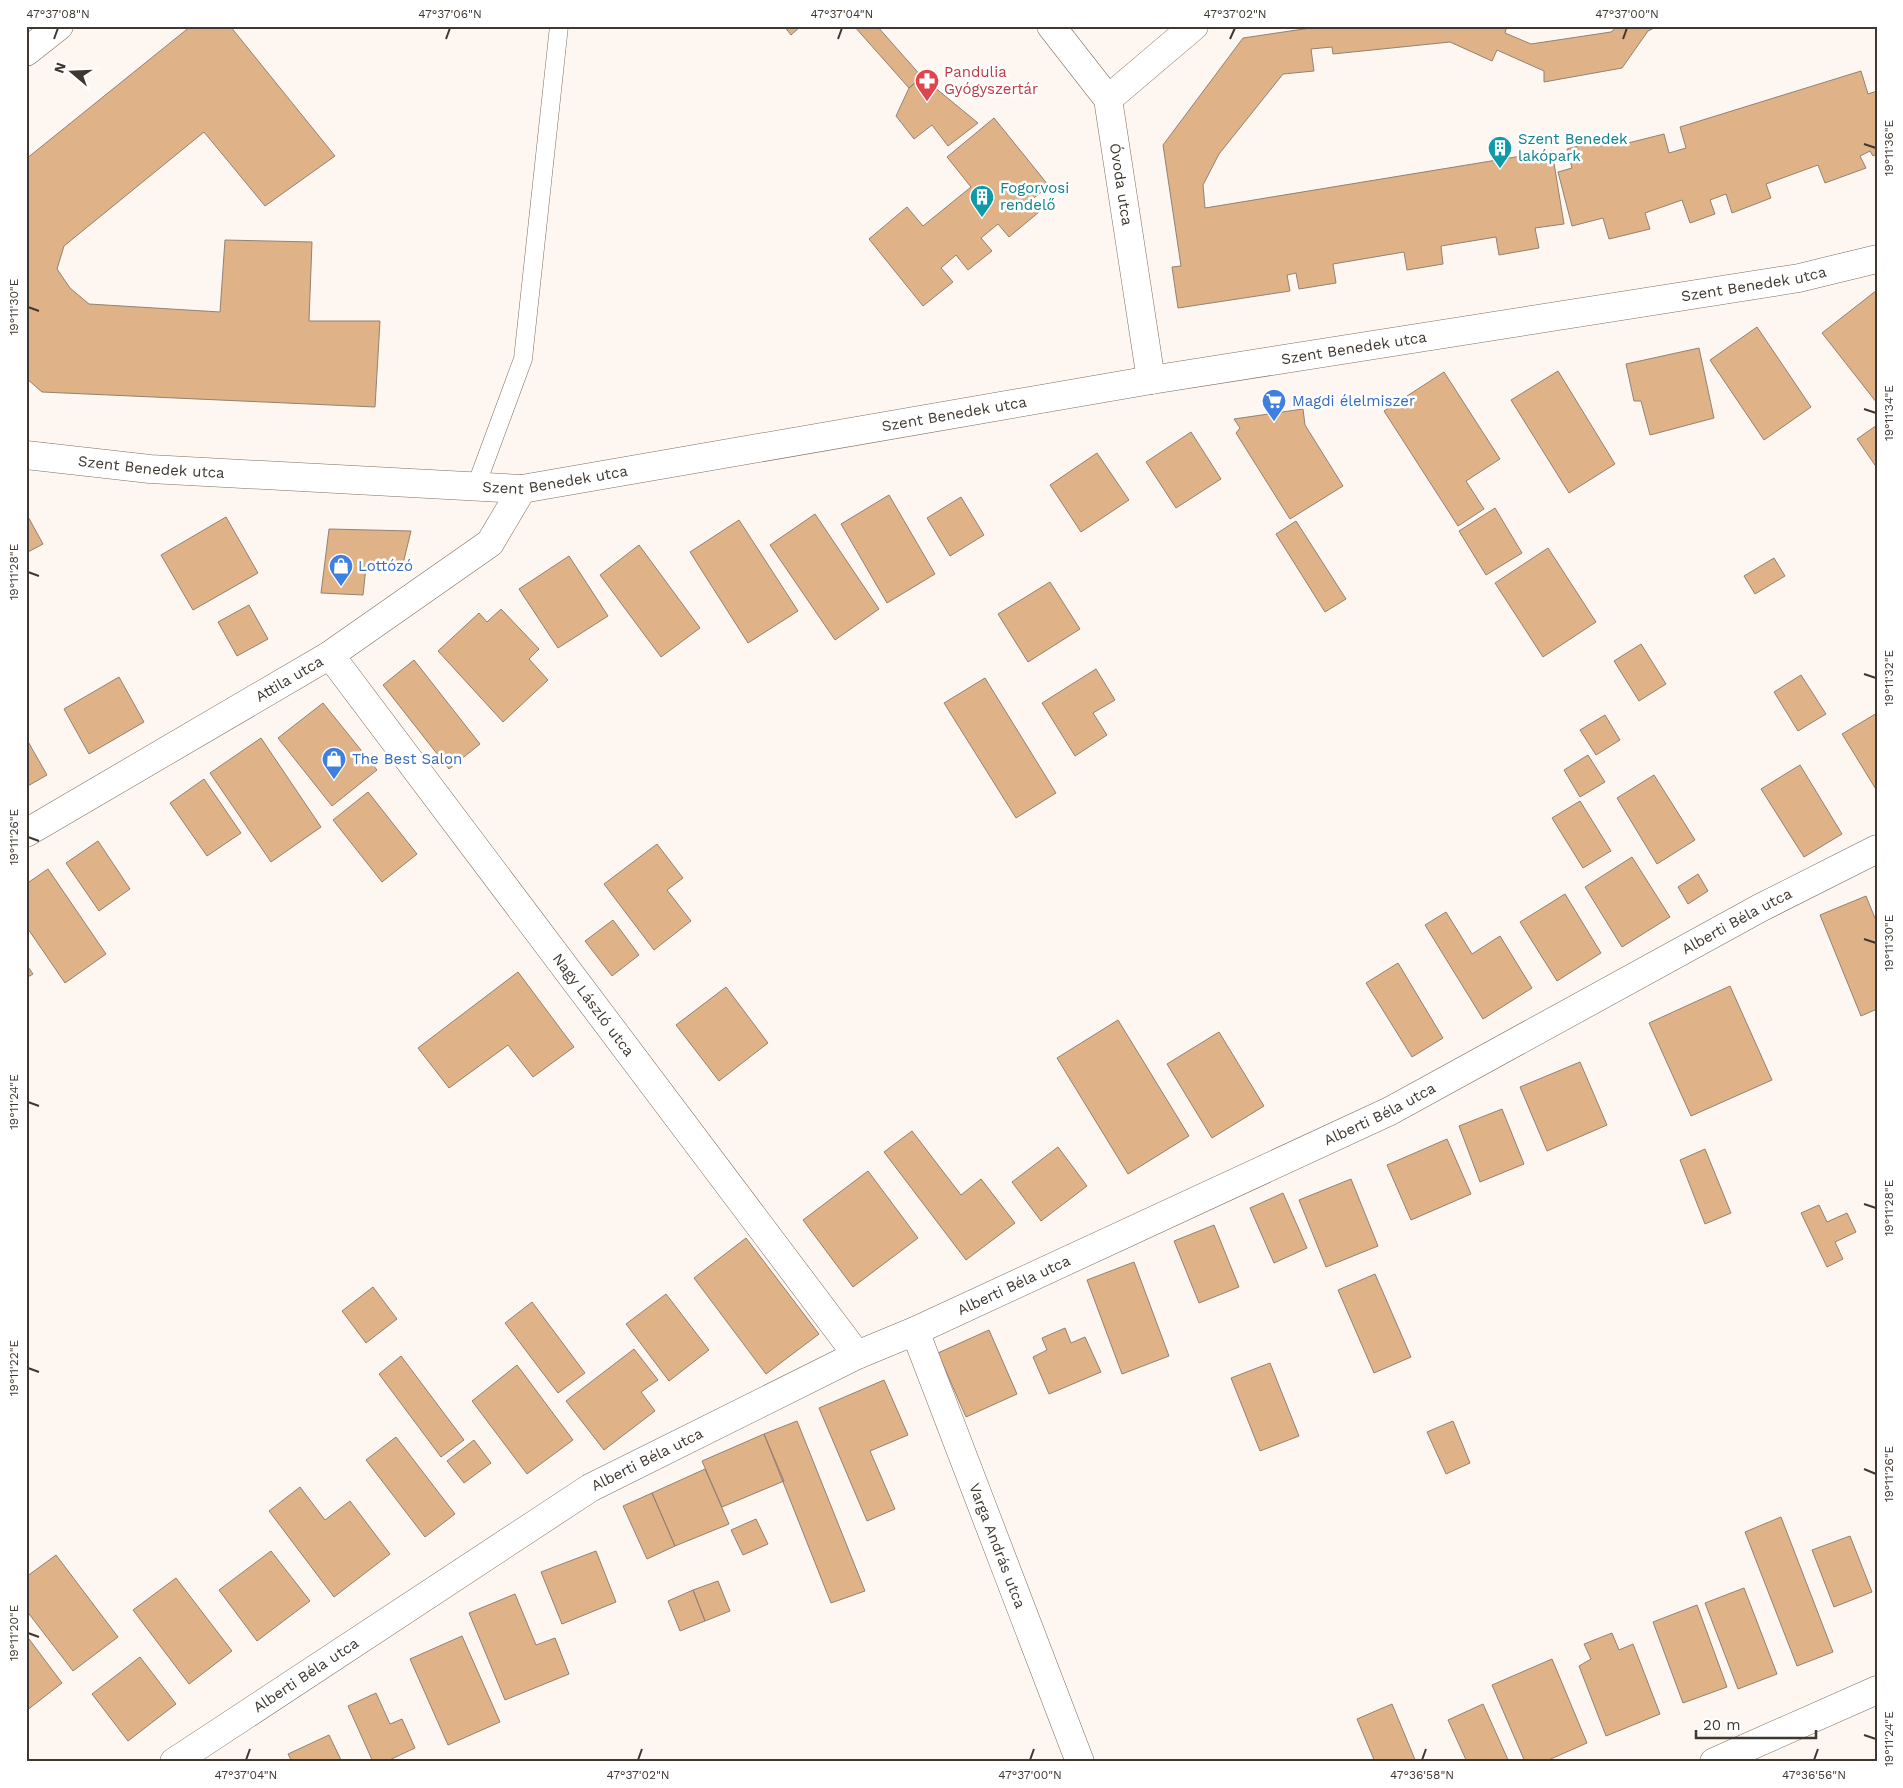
<svg xmlns="http://www.w3.org/2000/svg" width="1903" height="1788" font-family="'Work Sans',sans-serif">
<style>
.building{fill:#dfb288;stroke:#938272}
.lines{fill:none;stroke-linecap:round;stroke-linejoin:round}
.service-casing{stroke:#7f6f60;stroke-width:19}
.minor-casing{stroke:#7f6f60;stroke-width:29}
.tertiary-casing{stroke:#7f6f60;stroke-width:29}
.service{stroke:#fff;stroke-width:18}
.minor{stroke:#fff;stroke-width:28}
.tertiary{stroke:#fff;stroke-width:28}
.ticks{fill:none;stroke:#3f3831;stroke-width:2}
.labels{text-anchor:middle;dominant-baseline:central;stroke-width:5;stroke-linejoin:round;paint-order:stroke}
.health-label{font-size:15px;fill:#be3a42;stroke:#fff;text-anchor:start}
.culture-label{font-size:15px;fill:#0d838f;stroke:#fff;text-anchor:start}
.street-label{font-size:15px;fill:#3f3831;stroke:#fff}
.shop-label{font-size:15px;fill:#366cbe;stroke:#fff;text-anchor:start}
.neatline{fill:none;stroke:#3f3831;stroke-width:2}
.ticks-label{font-size:12px;text-anchor:middle;fill:#3f3831}
</style>
<rect width="100%" height="100%" fill="#fef6f0"/>
<path class="building" d="M191 26H230L335 156 265 206 204 132 64 246 57 269 70 288 89 304 220 312 225 240 312 242 309 321H380L375 407 42 392 26 378V159Z
M784 26H801L791 35Z
M854 26H877L922 77 909 88Z
M1324 26H1507L1505 33 1531 44 1611 32 1618 26H1658L1648 31 1622 68 1544 82V71L1497 50 1492 61 1450 42 1333 54 1332 47 1311 49 1314 71 1283 74 1219 154 1203 185 1205 208 1552 151 1564 224 1535 228 1539 248 1499 255 1496 237 1441 246 1443 264 1407 270 1404 252 1333 264 1336 283 1299 289 1296 273 1287 275 1290 291 1178 308 1172 267 1181 266 1163 145 1243 38Z
M1861 71 1868 94 1877 91V154L1873 156 1870 151 1860 156 1866 168 1825 183 1818 165 1766 184 1771 198 1732 213 1726 194 1710 200 1715 214 1690 223 1682 200 1645 213 1650 229 1609 239 1603 218 1572 226 1558 172 1572 168 1567 149 1614 137 1616 146 1664 134 1669 153 1686 148 1680 127Z
M922 77 978 123 948 146 932 125 914 139 896 116 909 88Z
M994 118 1049 186 1030 201 1039 212 1009 237 998 224 981 238 992 251 968 270 956 255 941 268 953 282 923 306 869 239 907 207 923 226 971 187 947 157Z
M1877 290V403L1822 333Z
M1757 327 1811 407 1764 440 1710 360Z
M1699 348 1714 418 1650 435 1641 401H1634L1626 364Z
M1558 371 1615 464 1569 493 1511 400Z
M1444 372 1500 459 1466 481 1484 509 1458 526 1384 411Z
M1303 409 1305 425 1343 486 1290 519 1236 433 1240 428 1234 419Z
M1877 425V468L1857 439Z
M1191 432 1221 479 1176 508 1146 462Z
M1097 453 1129 500 1081 532 1050 485Z
M889 495 935 574 887 603 841 524Z
M961 497 984 535 950 556 927 518Z
M1495 508 1522 553 1486 575 1459 531Z
M26 513 43 544 26 553Z
M815 514 879 609 835 640 770 545Z
M226 517 258 573 193 610 161 555Z
M739 520 798 611 748 643 690 552Z
M1296 521 1346 599 1325 612 1276 534Z
M329 529 411 531 402 568 366 567 363 595 321 593Z
M639 545 700 628 661 657 600 575Z
M1548 548 1596 622 1543 657 1495 583Z
M569 556 608 616 558 648 519 589Z
M1774 558 1785 576 1755 594 1744 576Z
M1050 582 1080 629 1028 662 998 614Z
M249 605 268 639 237 656 218 622Z
M501 609 539 649 529 659 548 680 503 722 438 651 479 613 487 622Z
M1641 644 1666 684 1639 701 1614 661Z
M414 660 480 744 449 769 383 685Z
M1096 669 1115 700 1093 713 1107 735 1075 756 1042 703Z
M1801 675 1826 714 1798 731 1774 692Z
M119 677 144 722 89 754 64 709Z
M985 678 1056 793 1016 818 944 703Z
M323 703 377 770 332 806 278 738Z
M1877 713V791L1842 734Z
M1605 715 1620 740 1596 755 1580 730Z
M26 738 47 775 26 787Z
M261 738 321 827 271 862 210 773Z
M1588 755 1605 782 1580 797 1564 770Z
M1800 765 1842 834 1804 857 1761 789Z
M1654 775 1695 840 1657 864 1617 798Z
M204 779 241 833 207 856 170 803Z
M368 792 417 854 382 882 333 820Z
M1580 801 1611 851 1583 868 1552 818Z
M98 841 130 889 99 911 66 863Z
M657 844 683 878 667 890 691 921 654 950 604 884Z
M1632 857 1670 917 1622 947 1585 887Z
M48 869 106 954 65 983 26 926V884Z
M1698 874 1708 891 1688 904 1678 887Z
M1565 894 1601 953 1557 981 1520 922Z
M1866 896 1877 923V1009L1861 1016 1820 915Z
M1446 912 1472 954 1500 936 1532 988 1483 1019 1425 925Z
M613 920 639 955 612 976 585 941Z
M1398 963 1443 1038 1412 1057 1366 983Z
M26 964 33 974 26 978Z
M518 972 574 1047 533 1077 508 1045 449 1088 418 1048Z
M1730 986 1772 1080 1691 1116 1649 1023Z
M726 987 768 1043 719 1081 676 1025Z
M1118 1020 1189 1136 1128 1174 1057 1058Z
M1219 1032 1264 1106 1212 1138 1167 1064Z
M1580 1062 1607 1125 1547 1151 1520 1087Z
M1502 1109 1524 1164 1480 1182 1459 1126Z
M912 1131 961 1195 981 1179 1015 1223 966 1260 884 1152Z
M1447 1139 1471 1194 1411 1220 1387 1165Z
M1058 1147 1087 1186 1041 1221 1012 1182Z
M1705 1149 1731 1213 1705 1224 1680 1160Z
M868 1171 918 1238 853 1287 803 1220Z
M1351 1179 1378 1246 1326 1267 1299 1200Z
M1283 1193 1307 1248 1274 1263 1250 1208Z
M1819 1205 1827 1222 1847 1213 1856 1232 1835 1242 1843 1259 1827 1267 1801 1213Z
M1214 1225 1239 1287 1199 1303 1174 1241Z
M746 1238 819 1334 766 1374 694 1278Z
M1134 1262 1169 1356 1122 1374 1087 1280Z
M1375 1274 1411 1357 1374 1373 1338 1290Z
M373 1287 397 1319 366 1343 342 1311Z
M666 1294 709 1350 669 1381 626 1324Z
M532 1302 585 1373 558 1393 505 1323Z
M1065 1328 1071 1343 1085 1337 1101 1372 1049 1394 1033 1357 1047 1350 1042 1338Z
M989 1330 1017 1394 966 1417 938 1353Z
M634 1349 658 1380 641 1392 655 1411 604 1450 566 1401Z
M401 1356 464 1440 441 1457 379 1374Z
M1270 1363 1299 1436 1260 1451 1231 1378Z
M517 1365 573 1440 527 1474 472 1401Z
M884 1380 908 1435 870 1451 895 1509 867 1521 819 1408Z
M797 1421 865 1591 831 1603 764 1434Z
M1453 1421 1470 1463 1446 1474 1427 1432Z
M764 1434 784 1481 722 1507 702 1461Z
M396 1437 455 1514 425 1537 366 1460Z
M474 1440 491 1463 464 1483 447 1461Z
M705 1469 729 1524 675 1546 652 1493Z
M300 1487 325 1520 350 1501 390 1554 334 1597 269 1511Z
M652 1493 675 1546 647 1559 623 1506Z
M1781 1517 1833 1652 1797 1666 1745 1532Z
M756 1519 768 1544 743 1555 731 1530Z
M1850 1536 1872 1592 1834 1607 1812 1550Z
M271 1551 310 1601 257 1641 219 1590Z
M596 1551 616 1602 562 1624 541 1572Z
M56 1555 118 1637 73 1671 26 1610V1577Z
M176 1578 232 1651 189 1684 133 1610Z
M718 1581 730 1611 705 1621 693 1590Z
M1744 1588 1777 1674 1738 1689 1705 1603Z
M693 1590 705 1621 680 1631 668 1601Z
M515 1594 536 1645 555 1638 569 1674 505 1700 469 1613Z
M1697 1605 1727 1687 1683 1703 1653 1622Z
M1612 1633 1619 1650 1633 1644 1660 1714 1606 1736 1579 1666 1591 1659 1584 1644Z
M462 1636 500 1722 448 1745 410 1659Z
M29 1639 62 1683 26 1711V1641Z
M140 1657 176 1704 128 1741 92 1694Z
M1552 1659 1587 1743 1544 1762H1525L1492 1685Z
M376 1693 390 1724 402 1719 415 1748 385 1762H373L348 1706Z
M1392 1704 1416 1762H1375L1357 1719Z
M1483 1704 1509 1762H1467L1448 1720Z
M329 1735 342 1762H292L288 1754Z"/>
<g class="lines">
<defs>
<path id="service" d="M476 486 523 359 559 26"/>
<g id="minor">
<path id="s1" d="M1051 26 1108 99 1151 380"/>
<path d="M1108 99 1194 26"/>
<path id="s2" d="M26 455 150 469 522 489 1151 380 1799 278 1877 259"/>
<path id="s3" d="M330 655 857 1355"/>
<path id="s4" d="M26 833 330 655 490 543 522 489"/>
<path id="s5" d="M915 1331 1080 1762"/>
<path id="s6" d="M174 1762 590 1488 857 1355 915 1331 1390 1111 1760 908 1877 849"/>
<path d="M1714 1762 1877 1690"/>
</g>
<path id="tertiary" d="M26 52 59 26"/>
</defs>
<use href="#service" class="service-casing"/>
<use href="#minor" class="minor-casing"/>
<use href="#tertiary" class="tertiary-casing"/>
<use href="#service" class="service"/>
<use href="#minor" class="minor"/>
<use href="#tertiary" class="tertiary"/>
</g>
<path class="ticks" d="M54 39 58 28M446 39 450 28M838 39 842 28M1230 39 1235 28M1623 39 1627 28M1864 144 1876 148M28 307 39 311M1864 409 1876 413M28 572 39 576M1864 674 1876 678M28 837 39 841M1864 939 1876 943M28 1102 39 1106M1864 1204 1876 1208M28 1368 39 1372M1864 1469 1876 1474M28 1633 39 1637M1864 1735 1876 1739M246 1760 250 1749M638 1760 642 1749M1030 1760 1034 1749M1422 1760 1426 1749M1814 1760 1818 1749"/>
<defs>
<symbol id="pharmacy-pin" viewBox="-11 -11 22 30"><path d="M0 17L-7.5 6A9.5 9.5 0 1 1 7.5 6Z" fill="#e0444e" stroke="#fff"/><path d="M-2-6h4v4h4v4h-4v4h-4v-4h-4v-4h4Z" fill="#fff"/></symbol>
<symbol id="building-pin" viewBox="-11 -11 22 30"><path d="M0 17L-7.5 6A9.5 9.5 0 1 1 7.5 6Z" fill="#0f9aa8" stroke="#fff"/><path d="M-4-6H4V6H1V3H-1V6H-4ZM-2.5-4.3h1.7v1.8h-1.7ZM.8-4.3h1.7v1.8H.8ZM-2.5-1h1.7V.8h-1.7ZM.8-1h1.7V.8H.8Z" fill="#fff"/></symbol>
<symbol id="supermarket-pin" viewBox="-11 -11 22 30"><path d="M0 17L-7.5 6A9.5 9.5 0 1 1 7.5 6Z" fill="#3f7fe0" stroke="#fff"/><path d="M-6-5.5h2.5l.6 2H6L4.5 2H-2.5L-4.4-4H-6ZM-1.5 3.2a1.3 1.3 0 1 0 .1 0ZM3 3.2a1.3 1.3 0 1 0 .1 0Z" fill="#fff"/></symbol>
<symbol id="shop-pin" viewBox="-11 -11 22 30"><path d="M0 17L-7.5 6A9.5 9.5 0 1 1 7.5 6Z" fill="#3f7fe0" stroke="#fff"/><path d="M-5-2.5h2.3a2.7 3.5 0 0 1 5.4 0H5L5.5 6h-11ZM-1.5-2.5h3a1.5 2.3 0 0 0-3 0Z" fill="#fff"/></symbol>
</defs>
<g fill-rule="evenodd">
<use href="#pharmacy-pin" x="913" y="67" width="28" height="38"/>
<use href="#building-pin" x="1486" y="134" width="28" height="38"/>
<use href="#building-pin" x="968" y="183" width="28" height="38"/>
<use href="#supermarket-pin" x="1260" y="387" width="28" height="38"/>
<use href="#shop-pin" x="327" y="552" width="28" height="38"/>
<use href="#shop-pin" x="320" y="745" width="28" height="38"/>
</g>
<g class="labels">
<g class="health-label">
<text x="944" y="72">Pandulia<tspan x="944" dy="17">Gyógyszertár</tspan></text>
</g>
<g class="culture-label">
<text x="1518" y="139">Szent Benedek<tspan x="1518" dy="17">lakópark</tspan></text>
<text x="1000" y="188">Fogorvosi<tspan x="1000" dy="17">rendelő</tspan></text>
</g>
<g class="street-label">
<text stroke="none"><textPath href="#s1" startOffset="179">Óvoda utca</textPath></text>
<text stroke="none"><textPath href="#s2" startOffset="1746">Szent Benedek utca</textPath></text>
<text stroke="none"><textPath href="#s2" startOffset="1341">Szent Benedek utca</textPath></text>
<text stroke="none"><textPath href="#s2" startOffset="936">Szent Benedek utca</textPath></text>
<text stroke="none"><textPath href="#s2" startOffset="126">Szent Benedek utca</textPath></text>
<text stroke="none"><textPath href="#s2" startOffset="531">Szent Benedek utca</textPath></text>
<text stroke="none"><textPath href="#s4" startOffset="305">Attila utca</textPath></text>
<text stroke="none"><textPath href="#s6" startOffset="1778">Alberti Béla utca</textPath></text>
<text stroke="none"><textPath href="#s3" startOffset="438">Nagy László utca</textPath></text>
<text stroke="none"><textPath href="#s6" startOffset="1372">Alberti Béla utca</textPath></text>
<text stroke="none"><textPath href="#s6" startOffset="968">Alberti Béla utca</textPath></text>
<text stroke="none"><textPath href="#s6" startOffset="562">Alberti Béla utca</textPath></text>
<text stroke="none"><textPath href="#s5" startOffset="230">Varga András utca</textPath></text>
<text stroke="none"><textPath href="#s6" startOffset="158">Alberti Béla utca</textPath></text>
</g>
<g class="shop-label">
<text x="1292" y="401">Magdi élelmiszer</text>
<text x="358" y="566">Lottózó</text>
<text x="352" y="759">The Best Salon</text>
</g>
</g>
<rect width="1903" height="1788" fill="none" stroke="#ffffff" stroke-width="55"/>
<g transform="translate(72 72) rotate(289)" stroke="#ffffff" stroke-width="4" paint-order="stroke">
<path d="M0-4L9 19L0 12L-9 19Z" fill="#3f3831"/>
<text y="-8" font-size="14" font-weight="bold" text-anchor="middle" fill="#3f3831">N</text>
</g>
<path d="M1696 1730v8h120v-8" fill="none" stroke="#3f3831" stroke-width="2.5"/>
<text x="1703" y="1730" font-size="15" fill="#3f3831" stroke="#ffffff" stroke-width="4" paint-order="stroke">20 m</text>
<rect x="28" y="28" width="1848" height="1732" class="neatline"/>
<g class="ticks-label">
<text x="58" y="18">47°37'08"N</text>
<text x="450" y="18">47°37'06"N</text>
<text x="842" y="18">47°37'04"N</text>
<text x="1235" y="18">47°37'02"N</text>
<text x="1627" y="18">47°37'00"N</text>
<text transform="translate(1889 148) rotate(-90)" y="4">19°11'36"E</text>
<text transform="translate(14 307) rotate(-90)" y="4">19°11'30"E</text>
<text transform="translate(1889 413) rotate(-90)" y="4">19°11'34"E</text>
<text transform="translate(14 572) rotate(-90)" y="4">19°11'28"E</text>
<text transform="translate(1889 678) rotate(-90)" y="4">19°11'32"E</text>
<text transform="translate(14 837) rotate(-90)" y="4">19°11'26"E</text>
<text transform="translate(1889 943) rotate(-90)" y="4">19°11'30"E</text>
<text transform="translate(14 1102) rotate(-90)" y="4">19°11'24"E</text>
<text transform="translate(1889 1208) rotate(-90)" y="4">19°11'28"E</text>
<text transform="translate(14 1368) rotate(-90)" y="4">19°11'22"E</text>
<text transform="translate(1889 1474) rotate(-90)" y="4">19°11'26"E</text>
<text transform="translate(14 1633) rotate(-90)" y="4">19°11'20"E</text>
<text transform="translate(1889 1739) rotate(-90)" y="4">19°11'24"E</text>
<text x="246" y="1779">47°37'04"N</text>
<text x="638" y="1779">47°37'02"N</text>
<text x="1030" y="1779">47°37'00"N</text>
<text x="1422" y="1779">47°36'58"N</text>
<text x="1814" y="1779">47°36'56"N</text>
</g>
</svg>
